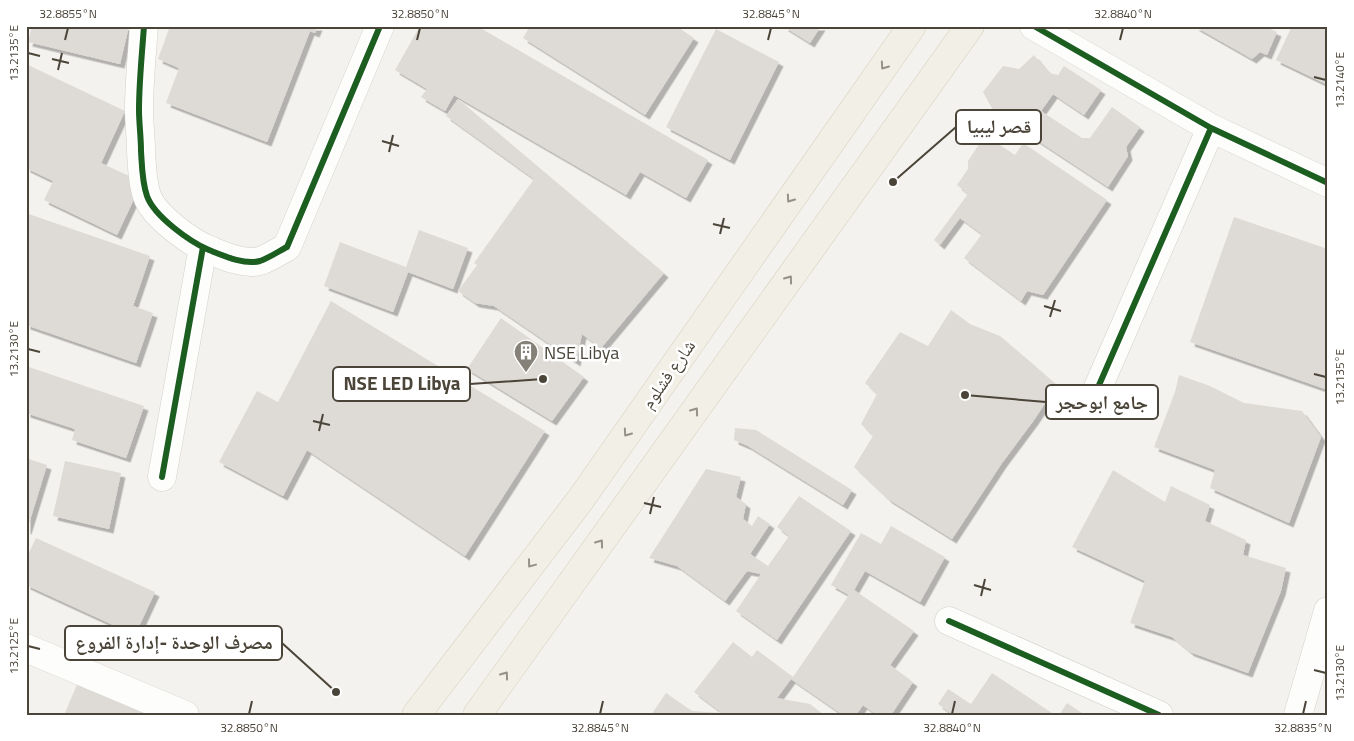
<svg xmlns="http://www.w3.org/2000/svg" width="1354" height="741" font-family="'Titillium Web','Noto Naskh Arabic',sans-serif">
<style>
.building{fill:#dedbd6;filter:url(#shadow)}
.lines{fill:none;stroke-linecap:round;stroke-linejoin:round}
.minor-casing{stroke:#d2d0cb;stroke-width:29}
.major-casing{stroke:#d6cebb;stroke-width:29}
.minor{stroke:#fdfdfc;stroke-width:28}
.major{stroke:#f2efe6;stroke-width:28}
.cycleway-casing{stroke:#fff;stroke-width:9}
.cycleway{stroke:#1b5e20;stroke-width:6}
.oneway{stroke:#969187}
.ticks{fill:none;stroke:#4b4439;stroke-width:2}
.labels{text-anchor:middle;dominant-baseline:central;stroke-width:5;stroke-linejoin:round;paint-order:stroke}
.poi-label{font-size:18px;fill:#4b4439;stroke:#fff;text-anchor:start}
.street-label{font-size:18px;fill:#4b4439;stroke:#fff}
.leader{fill:none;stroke:#4b4439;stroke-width:2}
.callout-dot{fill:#4b4439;stroke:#fff;stroke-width:2}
.callout{fill:#fff;stroke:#4b4439;stroke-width:2}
.callout-label{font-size:19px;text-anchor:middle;font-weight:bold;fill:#4b4439}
.neatline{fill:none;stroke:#4b4439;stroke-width:2}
.ticks-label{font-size:12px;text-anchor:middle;fill:#4b4439}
</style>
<defs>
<filter id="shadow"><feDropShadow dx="4.5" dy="4.5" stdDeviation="0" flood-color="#0004"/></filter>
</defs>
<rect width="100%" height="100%" fill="#f4f2ee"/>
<path class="building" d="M32 26H129L120 64 28 42Z
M170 26H318L315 33 310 31 267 142 166 103 179 68 158 59Z
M420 26H477L708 160 686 198 640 172 626 195 454 95 445 111 421 97 427 89 395 70Z
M530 26H676L694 38 645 115 523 38Z
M783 26H821L810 43Z
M1194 26H1264L1277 32 1267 55 1260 52 1252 59Z
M1292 26H1328V85L1276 60Z
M716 29 779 62 730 160 666 127Z
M1034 55 1049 73 1058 75 1064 66 1101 90 1084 115 1053 94 1041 111 1082 138H1090L1112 107 1140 127 1126 147 1128 156 1108 187 994 112 983 92 1003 66 1019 69Z
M26 64 125 111 101 163 142 182 117 235 44 200 53 181 26 168Z
M458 99 664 273 601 348 582 334 576 362 494 306 475 303 458 291 477 265 474 263 534 179 446 116Z
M985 135 1015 155 1023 143 1107 200 1043 295 1027 291 1021 301 964 258 982 234 960 218 940 245 934 240 968 194 957 185 968 169V161Z
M26 213 150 256 133 306 153 313 136 363 26 325Z
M1234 217 1328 249V390L1190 342Z
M419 230 468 248 453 289 408 272 393 312 324 286 340 242 406 267Z
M331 301 545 431 465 556 307 450 283 496 219 462 257 391 278 402Z
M951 310 970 324 1000 336 1057 385 1034 420 1002 463 952 539 888 499 854 467 873 436 861 424 877 394 865 383 900 332 928 346Z
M501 318 584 377 552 421 467 369Z
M26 366 144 406 126 458 72 440 75 429 26 413Z
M1179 375 1210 386 1244 403 1302 411 1321 437 1289 523 1210 488 1215 470 1154 447 1175 392Z
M735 428 756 430 852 490 843 505 748 446 734 440Z
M26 458 47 465 27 530H26Z
M65 461 121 473 109 529 53 516Z
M706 469 741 477 736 497 746 504 743 519 752 526 758 516 770 524 750 554 768 566 789 536 777 527 799 496 851 531 777 640 736 611 761 574 747 571 725 601 677 566 649 558Z
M1113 470 1165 502 1171 486 1210 505 1205 521 1246 540 1243 555 1286 568 1281 591 1248 673 1190 652 1172 637 1130 623 1145 581 1072 547Z
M891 526 945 557 920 602 865 571 854 590 914 631 890 665 913 682 891 715H877L863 705 856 715H843L791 679 777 698 810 704 824 715H651L666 693 692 711 722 713 694 692 733 642 752 657 757 650 793 677 849 595 831 585 861 533 881 544Z
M36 538 155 592 135 635 26 585V559Z
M992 673 1055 715H953L938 704 948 689 971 704Z
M79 680 158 715H64Z
M1067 703 1085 715H1059Z"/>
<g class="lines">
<defs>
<path id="minor" d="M144 26C142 54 139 82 139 110 139 123 141 137 141 151 142 166 142 182 147 196 154 216 190 242 209 250 224 256 244 265 260 261 269 258 279 251 287 247L380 26
M1034 26 1211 128 1328 183
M1096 392 1211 128
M162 477 203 247
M949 621 1159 715
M26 648 185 715
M1298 715 1328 611"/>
<path id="major" d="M416 715 581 499 912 26
M477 715 970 26"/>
</defs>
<use href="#minor" class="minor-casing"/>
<use href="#major" class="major-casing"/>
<use href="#minor" class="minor"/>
<use href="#major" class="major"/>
<defs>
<path id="cycleway" d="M144 26C142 54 139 82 139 110 139 123 141 137 141 151 142 166 142 182 147 196 154 216 190 242 209 250 224 256 244 265 260 261 269 258 279 251 287 247L380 26
M1034 26 1211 128 1328 183
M1096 392 1211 128
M162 477 203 247
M949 621 1159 715"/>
</defs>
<use href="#cycleway" class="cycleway-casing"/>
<use href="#cycleway" class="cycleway"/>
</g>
<defs><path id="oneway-chevron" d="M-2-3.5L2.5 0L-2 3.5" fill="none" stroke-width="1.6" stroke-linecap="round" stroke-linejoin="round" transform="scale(1.25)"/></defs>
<g class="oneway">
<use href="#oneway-chevron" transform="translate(884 66) rotate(125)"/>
<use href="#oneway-chevron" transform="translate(790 199) rotate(125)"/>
<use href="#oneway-chevron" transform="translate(789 279) rotate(-54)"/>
<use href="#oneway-chevron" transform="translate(695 411) rotate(-54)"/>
<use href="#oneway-chevron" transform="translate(627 433) rotate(125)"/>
<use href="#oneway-chevron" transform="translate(600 543) rotate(-54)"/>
<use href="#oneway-chevron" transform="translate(531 564) rotate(127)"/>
<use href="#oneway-chevron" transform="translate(505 675) rotate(-54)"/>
</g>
<path class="ticks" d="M65 40 68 28M417 40 420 28M768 40 771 28M1120 40 1123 28M28 53 40 56M52 59 69 63M58 70 62 53M1314 77 1326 80M382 141 399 146M389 152 393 135M713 224 730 228M720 234 724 218M1044 306 1061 311M1050 317 1055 300M28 349 40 352M1314 374 1326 377M313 421 330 425M319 431 323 414M644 503 661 507M650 514 654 497M974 585 991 590M981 596 985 579M28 646 40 649M1314 670 1326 673M249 714 252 701M600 714 603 701M952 714 955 701M1303 714 1306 701"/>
<defs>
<symbol id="building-pin" viewBox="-11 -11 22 30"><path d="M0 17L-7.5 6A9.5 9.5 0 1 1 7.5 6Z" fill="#868178" stroke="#fff"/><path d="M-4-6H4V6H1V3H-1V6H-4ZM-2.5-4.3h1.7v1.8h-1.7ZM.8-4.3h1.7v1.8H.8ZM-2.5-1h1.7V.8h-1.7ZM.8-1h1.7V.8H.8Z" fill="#fff"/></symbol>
</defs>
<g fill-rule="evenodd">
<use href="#building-pin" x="512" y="338" width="28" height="38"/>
</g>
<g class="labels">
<g class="poi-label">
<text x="544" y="352">NSE Libya</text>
</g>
<g class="street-label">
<text transform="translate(668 374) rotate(-55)">شارع فشلوم</text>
</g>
</g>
<path class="leader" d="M893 182L956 127M543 379L470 384M965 395L1046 402M336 692L282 643"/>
<g class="callout-dot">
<circle cx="893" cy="182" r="5"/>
<circle cx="543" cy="379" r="5"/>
<circle cx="965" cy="395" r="5"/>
<circle cx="336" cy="692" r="5"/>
</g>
<g class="callout">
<rect x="956" y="110" width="85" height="34" rx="5"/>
<rect x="333" y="367" width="137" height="34" rx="5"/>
<rect x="1046" y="385" width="112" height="34" rx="5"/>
<rect x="65" y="626" width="217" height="34" rx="5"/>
</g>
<g class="callout-label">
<text x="999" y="133">قصر ليبيا</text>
<text x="402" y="390">NSE LED Libya</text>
<text x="1102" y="409">جامع ابوحجر</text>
<text x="174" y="649">مصرف الوحدة -إدارة الفروع</text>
</g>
<rect width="1354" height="741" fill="none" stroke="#ffffff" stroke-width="55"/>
<rect x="28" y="28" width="1298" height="686" class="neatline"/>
<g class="ticks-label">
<text x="68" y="18">32.8855°N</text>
<text x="420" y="18">32.8850°N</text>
<text x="771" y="18">32.8845°N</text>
<text x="1123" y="18">32.8840°N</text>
<text transform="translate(14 53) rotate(-90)" y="4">13.2135°E</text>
<text transform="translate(1340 80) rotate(-90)" y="4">13.2140°E</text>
<text transform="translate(14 349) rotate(-90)" y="4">13.2130°E</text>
<text transform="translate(1340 377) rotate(-90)" y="4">13.2135°E</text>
<text transform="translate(14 646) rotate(-90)" y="4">13.2125°E</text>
<text transform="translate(1340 673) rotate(-90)" y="4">13.2130°E</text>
<text x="249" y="732">32.8850°N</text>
<text x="600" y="732">32.8845°N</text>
<text x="952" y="732">32.8840°N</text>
<text x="1303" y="732">32.8835°N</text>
</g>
</svg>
